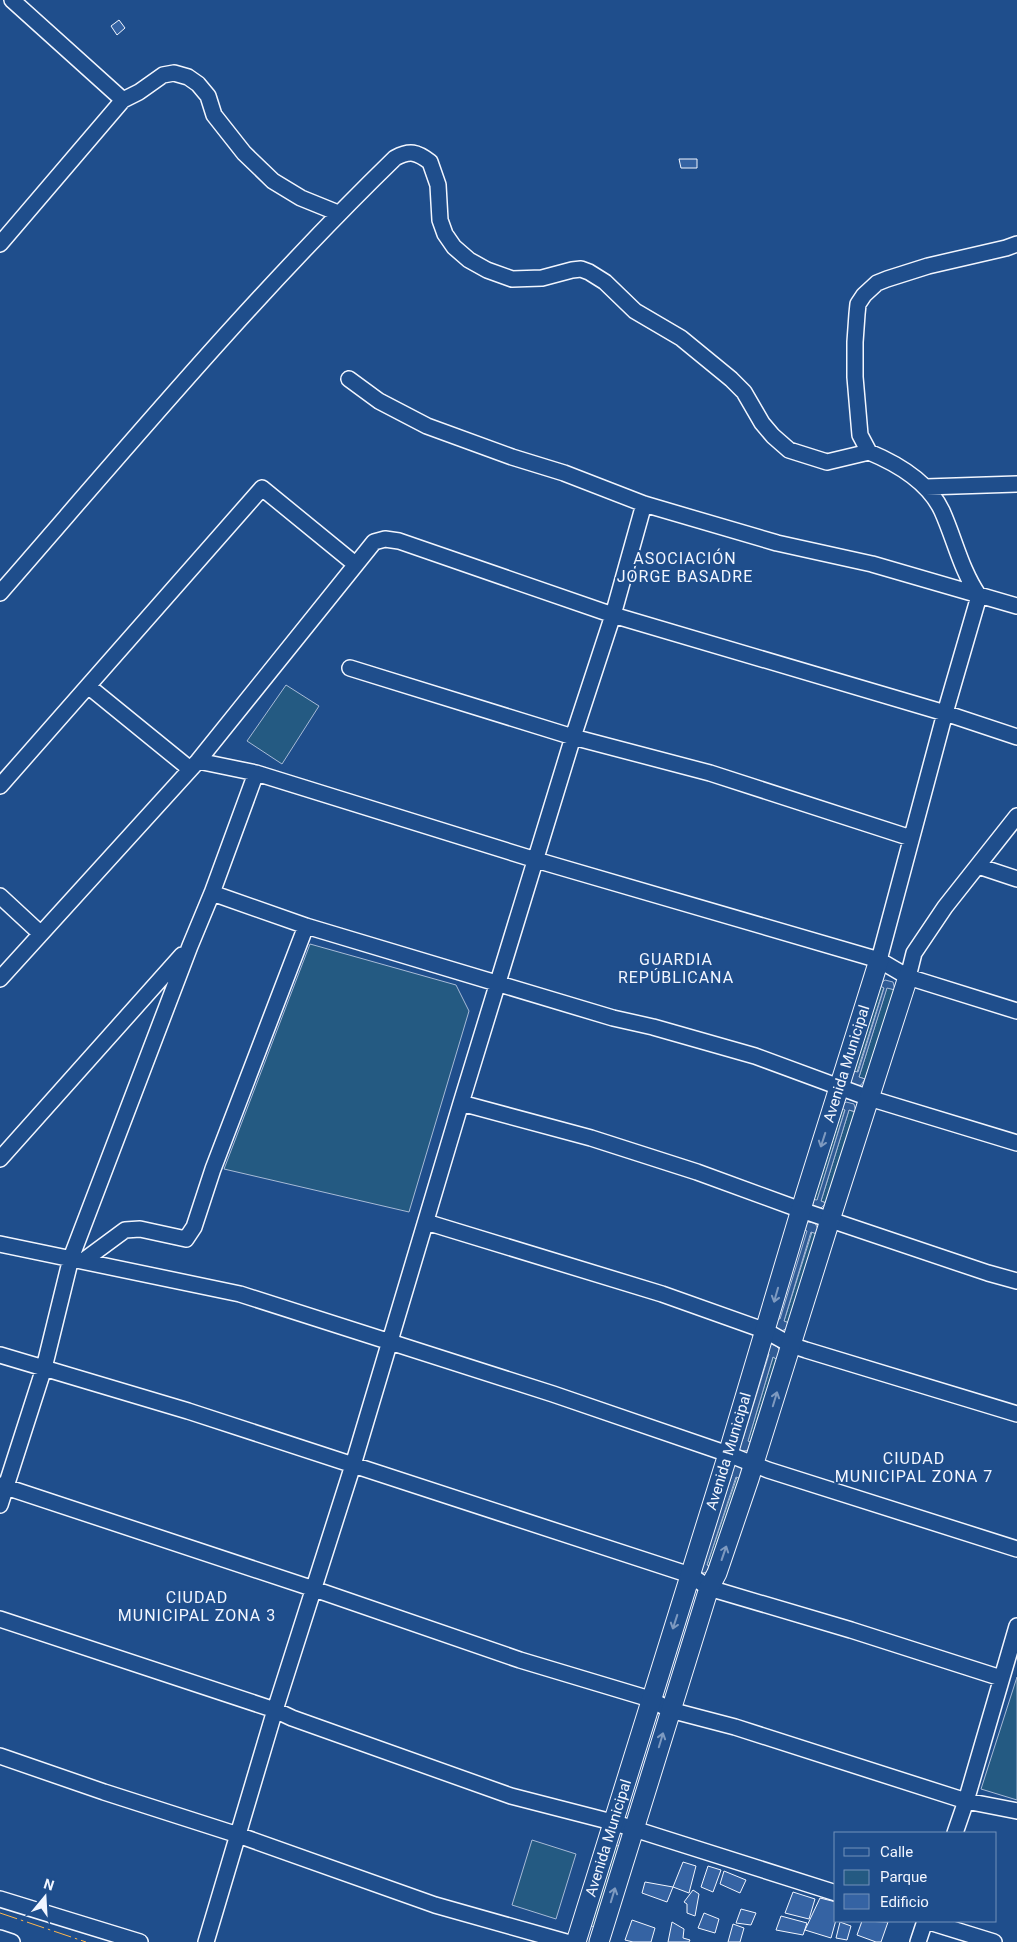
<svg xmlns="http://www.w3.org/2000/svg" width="1017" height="1942" font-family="Roboto,sans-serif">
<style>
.green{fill:#245a82;stroke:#a8bbd7}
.parking{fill:#305b95;stroke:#a8bbd7}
.building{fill:#3563a3;stroke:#f2f6ff}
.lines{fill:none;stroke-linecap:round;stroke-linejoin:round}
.minor-casing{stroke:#f2f6ff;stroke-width:18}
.tertiary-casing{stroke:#f2f6ff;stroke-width:21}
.minor{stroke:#1f4e8c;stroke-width:15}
.tertiary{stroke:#1f4e8c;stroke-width:19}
.power{stroke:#ffb74d;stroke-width:1;stroke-dasharray:18 4 2.5 4;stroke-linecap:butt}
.oneway{stroke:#7e9ac0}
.labels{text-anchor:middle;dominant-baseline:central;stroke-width:4;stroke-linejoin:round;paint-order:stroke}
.street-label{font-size:15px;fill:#f2f6ff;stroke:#1f4e8c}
.neighbourhood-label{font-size:16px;letter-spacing:1px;fill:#f2f6ff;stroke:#1f4e8c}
</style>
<rect width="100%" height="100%" fill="#1f4e8c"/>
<path class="green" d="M286 685 319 706 282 764 247 741Z
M310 944 456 985 469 1011 409 1212 224 1169Z
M878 985 884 987 857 1072 853 1071Z
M887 987 895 990 865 1079 859 1077Z
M840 1107 845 1109 817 1201 811 1199Z
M849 1110 856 1112 826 1203 821 1201Z
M812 1232 817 1234 789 1323 784 1321Z
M773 1357 778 1360 752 1443 748 1441Z
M737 1477 741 1479 709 1566 707 1565Z
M1017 1677V1800L981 1789Z
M532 1840 576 1854 556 1919 512 1905Z
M616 1845 620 1847 595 1927 591 1926Z"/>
<path class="parking" d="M885 980 893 982 895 990 887 988 859 1077 865 1079 861 1085 857 1086 850 1084 849 1080 853 1071 858 1072 884 988 878 985Z
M846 1102 854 1104 856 1112 849 1110 821 1201 826 1203 820 1209 813 1206 811 1199 817 1200 845 1110 840 1107Z
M808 1222 815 1223 818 1229 817 1234 811 1232 784 1321 789 1323 787 1328 782 1331H778L775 1328 774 1318 780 1319 807 1231 802 1229Z
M771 1344 776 1346 779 1349 780 1354 778 1360 773 1357 748 1441 752 1443 750 1450 742 1451 738 1449 739 1438 743 1439 769 1354 764 1352 767 1347Z
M735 1464 742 1468 744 1471 741 1479 736 1477 707 1565 709 1566 707 1572 703 1573 700 1572 702 1564 732 1475 727 1473 729 1466Z"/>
<path class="building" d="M119 20 125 28 117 35 111 26Z
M679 159H697V168H681Z
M683 1862 696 1866 689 1893 673 1887Z
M708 1866 721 1870 713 1892 701 1887Z
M724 1871 746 1880 740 1893 720 1884Z
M645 1882 673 1887 667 1902 642 1893Z
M693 1890 699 1894 695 1916 687 1913V1904L684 1902Z
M793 1892 815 1899 809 1919 785 1913Z
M820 1898 836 1902V1920L831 1938 805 1930Z
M741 1909 756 1913 751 1925 736 1923Z
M704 1913 719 1919 715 1933 698 1928Z
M781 1916 807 1923 803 1935 776 1930Z
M632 1920 655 1928 651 1942H633L625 1940Z
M862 1921 888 1922 881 1942H876L857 1935Z
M672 1922 684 1929 683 1938 690 1940 689 1942H668Z
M840 1922 851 1926 847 1940 836 1938Z
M733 1924 744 1928 740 1942H728Z"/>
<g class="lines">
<defs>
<path id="minor" d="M12 0 123 100
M0 244 123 100 139 92 163 75 174 73 188 77 198 84 208 96 214 115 244 153 273 181 301 198 338 213
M349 379 379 401 427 426 512 457 564 473 644 504 777 543 872 564 1017 606
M869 452 860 435 855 377V342L857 314 858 304 864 295 877 283 887 279 928 266 1006 248 1017 244
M926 487 1017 484
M0 593C129 445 255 294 395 158 410 150 417 152 430 162L438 185 440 220 445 234 454 247 469 260 487 270 512 279 542 278 572 270 581 269 589 272 605 282 635 311 681 338 731 379 744 392 762 423 773 436 789 450 827 462 869 452C898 464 929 483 942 511 955 540 961 570 979 596L945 713 879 960
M350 668 573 737 710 773 911 838
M88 686 190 769
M198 761 256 773 536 860 879 960 908 977 1017 1011
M0 786 262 488 355 564
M978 866 1017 879
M212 893 306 926 613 1018 653 1027 755 1056 869 1098 1017 1143
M0 896 41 934
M908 977 914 953 945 907 1017 816
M0 979 198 761 374 542 385 539 399 541 613 615 945 713 1017 737
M461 1103 591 1138 697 1172 801 1210 988 1273 1017 1281
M0 1159 182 955
M426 1222 662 1294 766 1331 791 1345 806 1350 1017 1414
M0 1244 240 1294 553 1394 728 1454 768 1470 1017 1549
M83 1261 125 1230 140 1229 186 1239 194 1227 213 1169 306 926
M0 1355 188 1411 690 1575 709 1588 851 1630 1001 1678
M0 1485 314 1589 520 1660 650 1699 670 1710 735 1727 966 1801 1017 1811
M0 1505 44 1368 71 1258 190 946 212 893 256 773
M0 1619 275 1710 292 1718 511 1796 612 1822 836 1893
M0 1756 104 1792 238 1835 435 1905 566 1942
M955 1833 966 1801 1017 1626
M0 1899 140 1942
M926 1921 994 1942
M0 1938 12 1942
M206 1942 275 1710 353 1465 461 1103 573 737 613 615 644 504
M918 1942 925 1921"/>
<g id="tertiary">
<path id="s1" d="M576 1942 728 1454 805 1196 879 960"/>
<path d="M599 1942 709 1588 717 1573 749 1479 830 1220 908 977"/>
</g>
</defs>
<use href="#minor" class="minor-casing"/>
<use href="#tertiary" class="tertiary-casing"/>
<use href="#minor" class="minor"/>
<use href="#tertiary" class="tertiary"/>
<path class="power" d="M0 1913 86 1942"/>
</g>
<defs><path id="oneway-shaft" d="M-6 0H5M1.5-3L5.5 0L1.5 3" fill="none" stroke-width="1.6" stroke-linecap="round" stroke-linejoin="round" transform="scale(1.25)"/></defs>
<g class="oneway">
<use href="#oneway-shaft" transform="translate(823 1140) rotate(108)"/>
<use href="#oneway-shaft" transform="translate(776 1295) rotate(106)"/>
<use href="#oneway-shaft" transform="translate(775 1399) rotate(-73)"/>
<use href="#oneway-shaft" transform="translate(724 1553) rotate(-71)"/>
<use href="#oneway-shaft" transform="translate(675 1622) rotate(108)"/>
<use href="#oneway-shaft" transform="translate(661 1740) rotate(-73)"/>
<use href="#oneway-shaft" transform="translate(613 1895) rotate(-73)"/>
</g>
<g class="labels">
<g class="street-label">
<text stroke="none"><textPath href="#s1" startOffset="919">Avenida Municipal</textPath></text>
<text stroke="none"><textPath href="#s1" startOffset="514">Avenida Municipal</textPath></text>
<text stroke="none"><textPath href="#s1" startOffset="109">Avenida Municipal</textPath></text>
</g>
<g class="neighbourhood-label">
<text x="685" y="558">ASOCIACIÓN<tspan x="685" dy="18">JORGE BASADRE</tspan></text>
<text x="676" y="959">GUARDIA<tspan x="676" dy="18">REPÚBLICANA</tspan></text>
<text x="914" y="1458">CIUDAD<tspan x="914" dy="18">MUNICIPAL ZONA 7</tspan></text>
<text x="197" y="1597">CIUDAD<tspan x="197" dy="18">MUNICIPAL ZONA 3</tspan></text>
</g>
</g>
<rect x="834" y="1832" width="162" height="90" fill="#1f4e8c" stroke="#7391ba"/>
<rect x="844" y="1848" width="25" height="8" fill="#1f4e8c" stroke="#7391ba"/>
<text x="880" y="1857" font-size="15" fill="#f2f6ff">Calle</text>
<rect x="844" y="1870" width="25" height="15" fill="#245a82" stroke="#7391ba"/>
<text x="880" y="1882" font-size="15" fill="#f2f6ff">Parque</text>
<rect x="844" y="1894" width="25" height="15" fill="#3563a3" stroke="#7391ba"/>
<text x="880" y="1907" font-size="15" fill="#f2f6ff">Edificio</text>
<g transform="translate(45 1897) rotate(18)" stroke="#1f4e8c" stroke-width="4" paint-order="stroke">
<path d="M0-4L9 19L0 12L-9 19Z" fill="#f2f6ff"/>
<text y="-8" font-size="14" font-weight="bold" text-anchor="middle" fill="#f2f6ff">N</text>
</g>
</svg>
